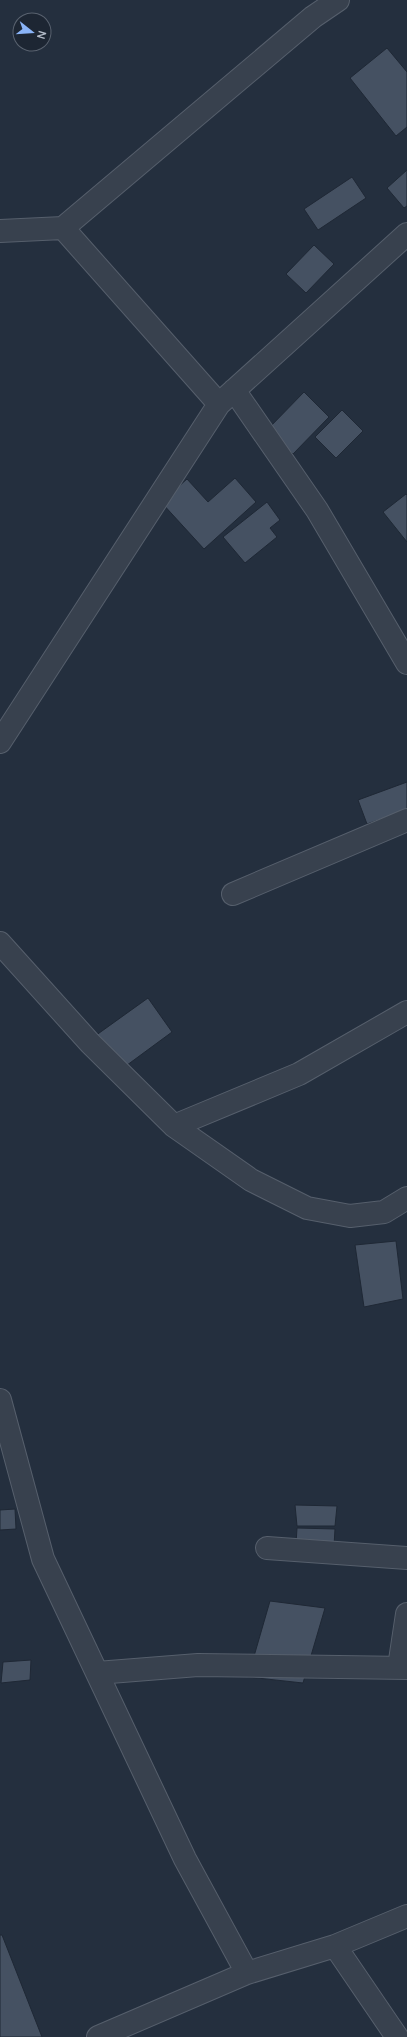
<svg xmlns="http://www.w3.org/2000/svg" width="407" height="2037" font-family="Manrope,sans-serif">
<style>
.building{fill:#455162;stroke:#1f2835}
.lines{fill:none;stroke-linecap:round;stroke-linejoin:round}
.minor-casing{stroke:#565f6c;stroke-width:24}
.minor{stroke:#38414e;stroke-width:22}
</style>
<rect width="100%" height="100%" fill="#242f3e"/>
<path class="building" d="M387 48 407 72V127L396 136 350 78Z
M407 170V206L404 208 387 188Z
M352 177 366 198 318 230 304 209Z
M314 245 334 264 306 293 286 274Z
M304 392 329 417 293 454 268 429Z
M342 410 363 431 336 458 315 437Z
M235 478 256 502 204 549 161 502 187 479 208 502Z
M406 494 407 495V542L383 512Z
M267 502 280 520 270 528 277 537 245 563 223 537Z
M407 782V810L367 824 358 800Z
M148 998 172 1032 119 1071 95 1036Z
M396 1241 403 1299 364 1307 355 1245Z
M295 1505 337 1506 335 1526H297Z
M15 1509 16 1529 0 1530V1510Z
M297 1528 335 1529 334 1546 296 1544Z
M270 1601 325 1608 303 1683 248 1677Z
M31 1660 30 1680 1 1683 3 1662Z
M0 1935H2L42 2037H0Z"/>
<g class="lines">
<defs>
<path id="minor" d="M63 228 219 404
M0 231 63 228 313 17 338 0
M234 390 317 510 407 663
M0 742 219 404 407 234
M233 894 407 820
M0 943 90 1043 174 1126 251 1180 307 1208 350 1216 384 1212 407 1198
M174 1126 299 1074 407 1012
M0 1400 43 1559 185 1859 247 1973
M267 1548 407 1558
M399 1667 407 1614
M97 1673 198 1665 407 1668
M335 1946 397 2037
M98 2037 247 1973 335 1946 407 1916"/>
</defs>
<use href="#minor" class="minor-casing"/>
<use href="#minor" class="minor"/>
</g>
<g transform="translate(32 32) rotate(107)"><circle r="19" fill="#1d2633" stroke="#59626f"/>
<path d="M0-3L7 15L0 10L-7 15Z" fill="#8ab4f8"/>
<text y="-6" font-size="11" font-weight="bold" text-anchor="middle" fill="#b4bcc9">N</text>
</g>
</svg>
